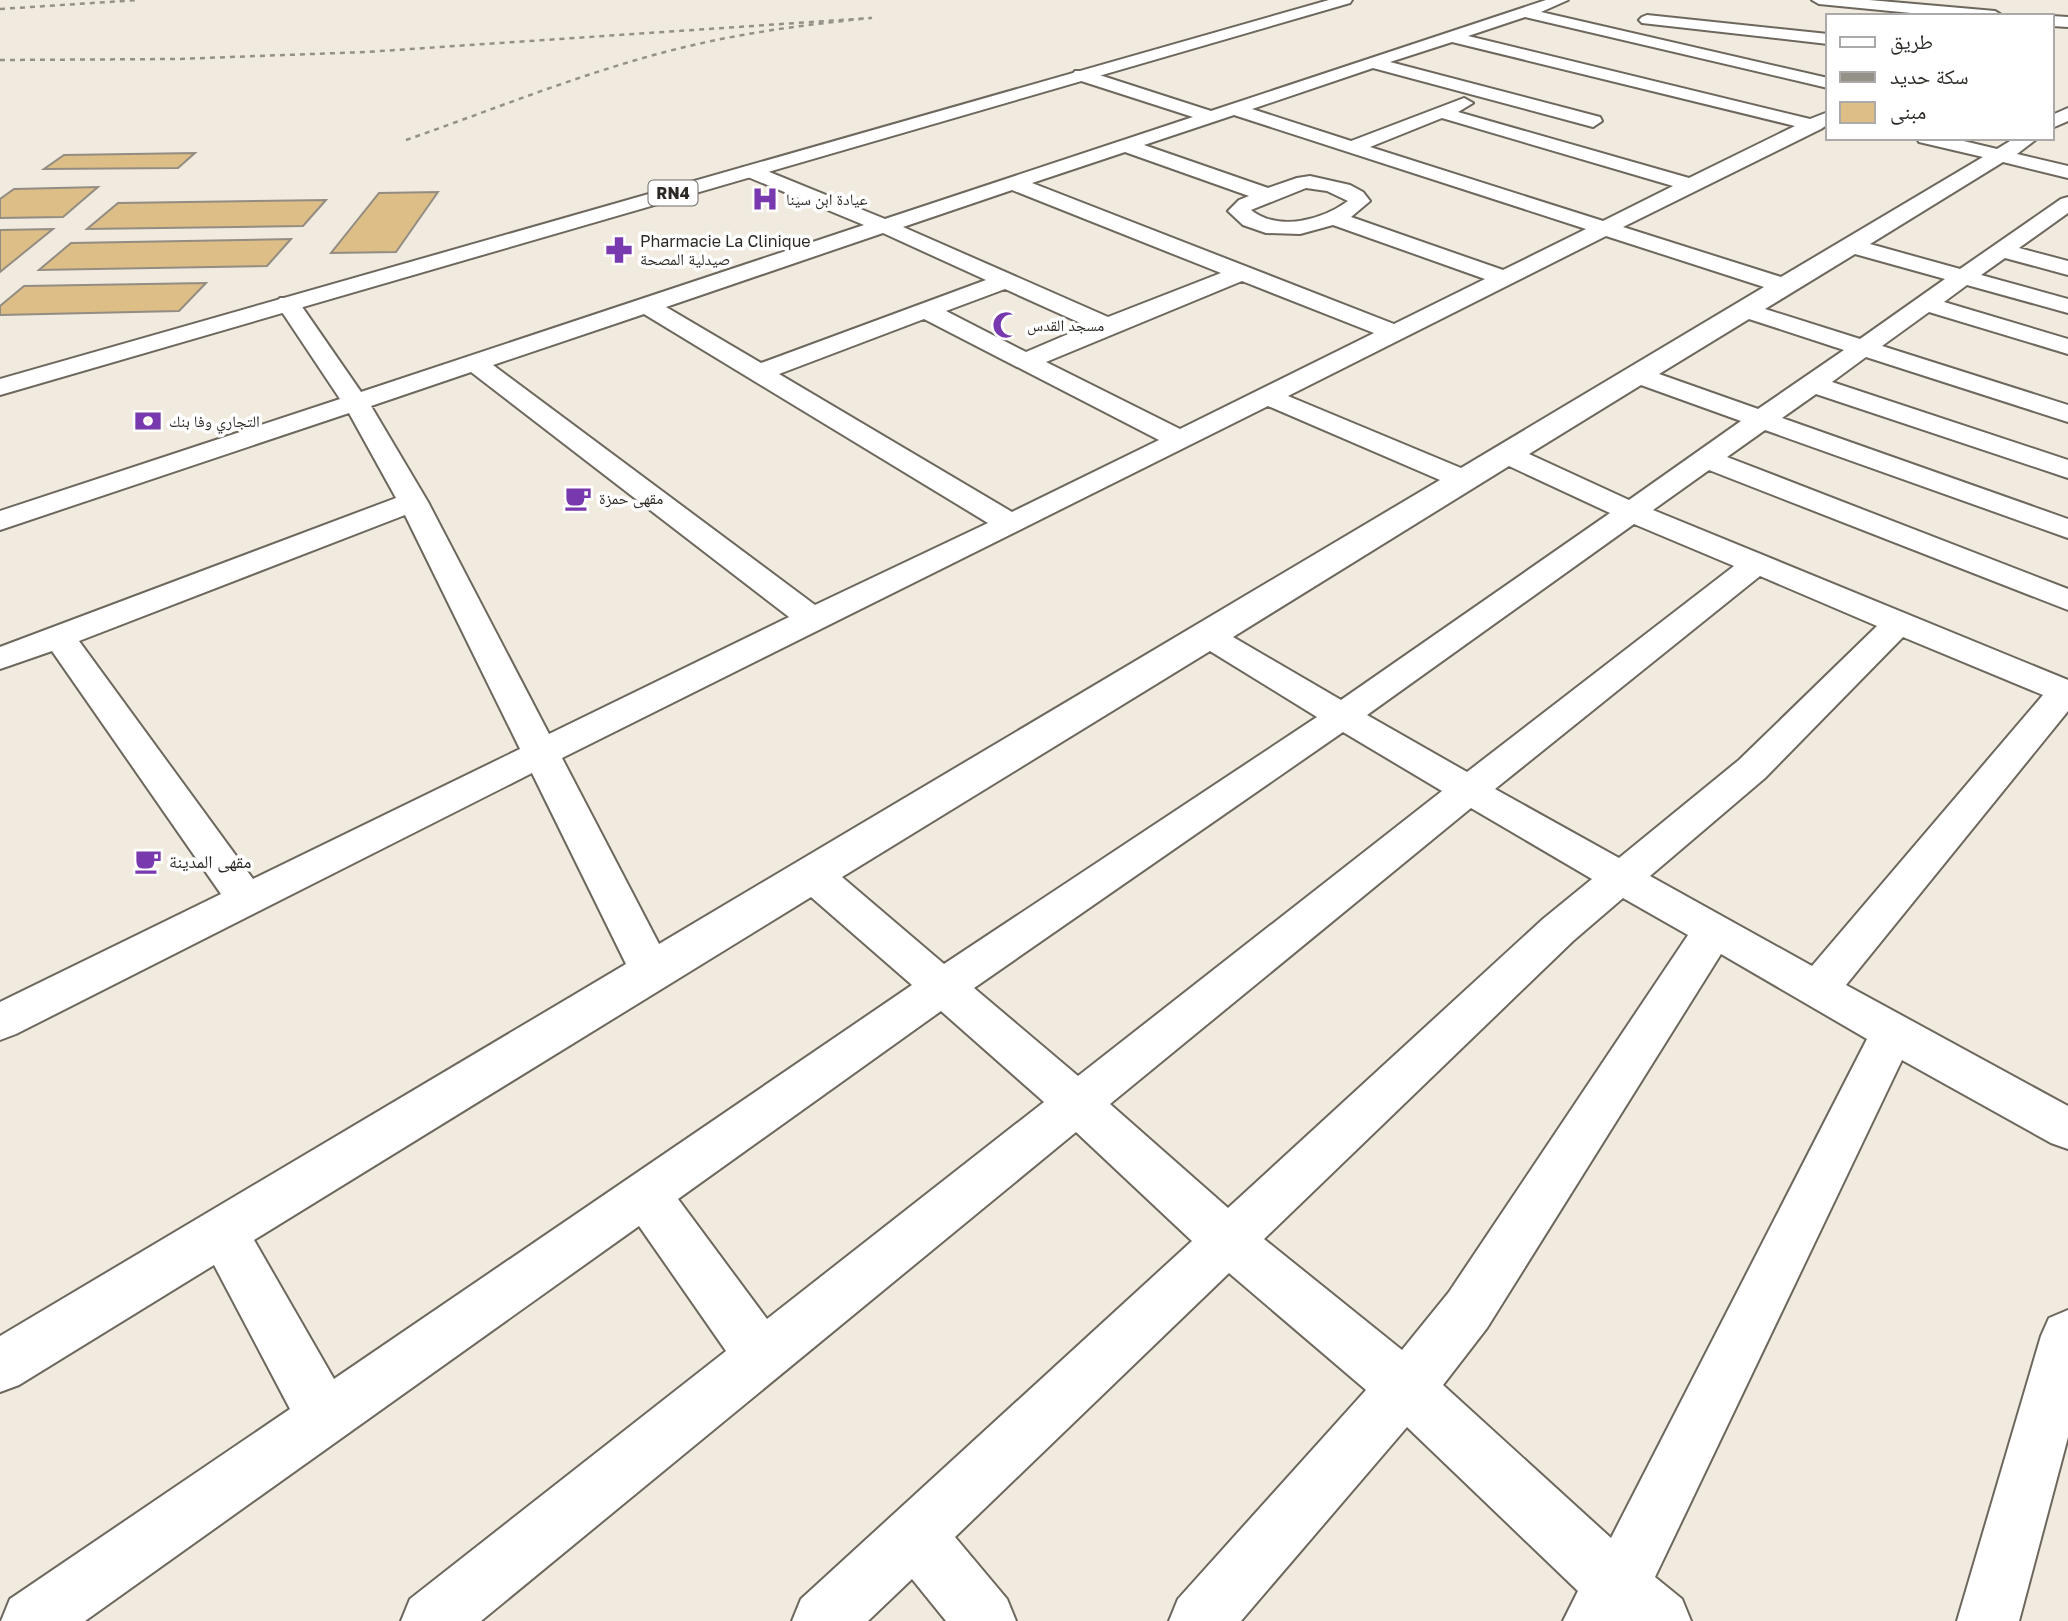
<svg xmlns="http://www.w3.org/2000/svg" width="2068" height="1621" font-family="'Golos Text','Noto Naskh Arabic',sans-serif">
<style>
.building{fill:#dcbe86;stroke:#928c82;stroke-width:2}
.lines{fill:none;stroke-linecap:round;stroke-linejoin:round}
.street-casing{stroke:#6d675d;stroke-width:4}
.primary-casing{stroke:#6d675d;stroke-width:4}
.street{fill:#fff;fill-rule:evenodd}
.primary{fill:#fff;fill-rule:evenodd}
.rail{stroke:#959189;stroke-width:2.5;stroke-dasharray:5 5;stroke-linecap:butt}
.labels{text-anchor:middle;dominant-baseline:central;stroke-width:7;stroke-linejoin:round;paint-order:stroke}
.shield{fill:#fff;stroke:#6c6a67;stroke-width:2}
.shield-label{font-size:16px;font-weight:bold;fill:#2d2a26}
.far-poi-label{font-size:16px;fill:#2d2a26;stroke:#fff;text-anchor:start}
.poi-label{font-size:18px;fill:#2d2a26;stroke:#fff;text-anchor:start}
</style>
<rect width="100%" height="100%" fill="#f0eadf"/>
<path class="building" d="M195 153 178 168 44 169 64 155Z
M98 187 63 217 0 218V199L14 189Z
M438 192 396 252 331 253 379 193Z
M326 200 303 226 87 229 118 203Z
M53 229 0 272V230Z
M291 239 267 266 39 270 71 243Z
M206 283 179 311 0 315V306L24 286Z"/>
<g class="lines">
<defs>
<path id="street" d="M1546 0H1568L1541 12 1828 78V88L1525 17 1468 36 1810 119 1828 112V124L1821 129 1623 227 1781 277 1983 157 1919 142 1917 138H1951L1997 149 2015 138H2038L2017 154 2068 166V178L2003 162 1870 244 1960 269 2061 199 2068 197V213L2019 248 2068 261V275L2005 258 1981 275 2068 299V313L1967 285 1944 302 2068 339V354L1929 312 1882 346 2068 405V422L1866 357 1832 382 2068 460V478L1816 394 1782 418 2068 519V538L1765 430 1727 457 2068 589V610L1709 470 1653 510 2068 680V711L1846 985 2068 1106V1149L2051 1143 1902 1060 1655 1577 1682 1599 1691 1621H1563L1578 1591 1407 1427 1241 1621H1169L1178 1599 1366 1390 1229 1273 955 1537 1007 1599 1016 1621H946L912 1579 868 1621H792L801 1599 1192 1241 1076 1132 481 1621H401L410 1599 726 1351 639 1226 85 1621H1L10 1599 290 1409 214 1265 19 1385 0 1392V1336L626 964 532 773 16 1034 0 1040V1002L221 894 52 651 0 669V647L396 498 349 413 0 530V511L340 399 276 303 280 298H296L361 392 864 225 743 175 740 171 743 167H757L885 219 1193 117 1075 79 1072 75 1075 71H1087L1211 111ZM1452 42 1795 126 1689 178 1458 112 1473 103 1464 98 1351 141 1252 109 1373 68 1593 127 1602 121 1600 117 1390 62ZM1234 115 1586 229 1503 270 1351 217 1370 201 1363 192 1350 185 1310 176 1297 178 1268 188 1144 145ZM1442 118 1673 186 1603 221 1370 147ZM1125 152 1249 196 1239 200 1228 211 1243 225 1266 233 1300 234 1333 225 1485 279 1394 324 1032 183ZM1306 188 1327 191 1348 201C1322 220 1279 232 1251 210ZM1012 190 1221 273 1108 317 903 227ZM883 233 986 280 761 363 666 307ZM1606 236 1764 287 1461 468 1288 396ZM1855 254 1945 279 1860 339 1765 309ZM1242 281 1374 333 1180 429 1046 362ZM1005 289 1087 326 1026 352 946 311ZM644 314 988 523 815 605 493 365ZM924 319 1159 440 1012 512 779 374ZM1749 319 1844 350 1758 409 1659 374ZM471 372 789 617 549 734 428 502 371 406ZM1641 385 1741 421 1629 500 1529 454ZM1268 406 1440 480 659 944 562 758ZM1509 466 1610 513 1341 700 1233 637ZM405 515 520 749 253 879 79 641ZM1634 524 1734 566 1467 772 1367 715ZM1760 576 1877 626 1739 760 1619 858 1495 789ZM1903 637 2043 695 1812 966 1650 876 1765 778ZM1210 651 1317 717 944 964 842 877ZM1343 732 1442 791 1078 1076 974 988ZM1471 808 1592 879 1543 919 1228 1208 1110 1104ZM811 897 912 985 334 1379 254 1240ZM1623 898 1688 935 1449 1292 1402 1350 1264 1239 1573 941ZM1721 954 1867 1039 1611 1538 1443 1385 1487 1328ZM941 1011 1044 1102 767 1319 678 1199Z
M1812 0H1869L1995 11 2003 16H1942L1819 4Z
M1647 15 1828 34V44L1642 23 1639 20 1642 17Z
M2052 16 2068 17V27L2052 26Z
M2068 108V121L2052 128V115Z
M2068 1310V1437L2019 1621H1957L2041 1336 2049 1318Z"/>
<path id="primary" d="M1329 0H1352L1350 3 0 395V379Z"/>
</defs>
<use href="#street" class="street-casing"/>
<use href="#primary" class="primary-casing"/>
<use href="#street" class="street"/>
<use href="#primary" class="primary"/>
<path class="rail" d="M0 9 139 0
M0 60 177 59 366 52 871 18C801 25 733 34 665 52 577 75 492 110 406 140"/>
</g>
<defs>
<symbol id="hospital-bare" viewBox="-9 -9 18 18"><path d="M-5-5h3v3.5h4V-5h3V5h-3V1.5h-4V5h-3Z" fill="#7939ae" stroke="#fff" stroke-width="2.5" paint-order="stroke"/></symbol>
<symbol id="pharmacy-bare" viewBox="-9 -9 18 18"><path d="M-2-6h4v4h4v4h-4v4h-4v-4h-4v-4h4Z" fill="#7939ae" stroke="#fff" stroke-width="2.5" paint-order="stroke"/></symbol>
<symbol id="mosque-bare" viewBox="-9 -9 18 18"><path d="M3.5-4.9A6 6 0 1 0 3.5 4.9A5 5 0 1 1 3.5-4.9Z" fill="#7939ae" stroke="#fff" stroke-width="2.5" paint-order="stroke"/></symbol>
<symbol id="bank-bare" viewBox="-9 -9 18 18"><path d="M-6-4H6V4H-6ZM0-2.3a2.3 2.3 0 1 0 0 4.6a2.3 2.3 0 1 0 0-4.6Z" fill="#7939ae" stroke="#fff" stroke-width="2.5" paint-order="stroke"/></symbol>
<symbol id="cafe-bare" viewBox="-9 -9 18 18"><path d="M-5.5-4.5H6V0H3Q3 3.5 0 3.5H-2.5Q-5.5 3.5-5.5 0ZM3-3.2v2h1.7v-2ZM-6 4.5H4V6H-6Z" fill="#7939ae" stroke="#fff" stroke-width="2.5" paint-order="stroke"/></symbol>
</defs>
<g fill-rule="evenodd">
<use href="#hospital-bare" x="746" y="180" width="38" height="38"/>
<use href="#pharmacy-bare" x="600" y="231" width="38" height="38"/>
<use href="#mosque-bare" x="987" y="306" width="38" height="38"/>
<use href="#bank-bare" x="129" y="402" width="38" height="38"/>
<use href="#cafe-bare" x="559" y="479" width="38" height="38"/>
<use href="#cafe-bare" x="129" y="842" width="38" height="38"/>
</g>
<g class="labels">
<rect class="shield" x="648.5" y="180.5" width="49" height="25" rx="5"/>
<g class="shield-label">
<text x="673" y="193">RN4</text>
</g>
<g class="far-poi-label">
<text x="786" y="199">عيادة ابن سينا</text>
<text x="640" y="241">Pharmacie La Clinique<tspan x="640" dy="18">صيدلية المصحة</tspan></text>
<text x="1027" y="325">مسجد القدس</text>
<text x="169" y="421">التجاري وفا بنك</text>
<text x="599" y="498">مقهى حمزة</text>
</g>
<g class="poi-label">
<text x="169" y="861">مقهى المدينة</text>
</g>
</g>
<rect x="1826" y="14" width="228" height="126" fill="#ffffff" stroke="#abaaa8" stroke-width="2"/>
<rect x="1840" y="37" width="35" height="10" fill="#ffffff" stroke="#abaaa8" stroke-width="2"/>
<text x="1890" y="49" font-size="21" fill="#2d2a26">طريق</text>
<rect x="1840" y="72" width="35" height="10" fill="#959189" stroke="#abaaa8" stroke-width="2"/>
<text x="1890" y="84" font-size="21" fill="#2d2a26">سكة حديد</text>
<rect x="1840" y="102" width="35" height="21" fill="#dcbe86" stroke="#abaaa8" stroke-width="2"/>
<text x="1890" y="119" font-size="21" fill="#2d2a26">مبنى</text>
</svg>
